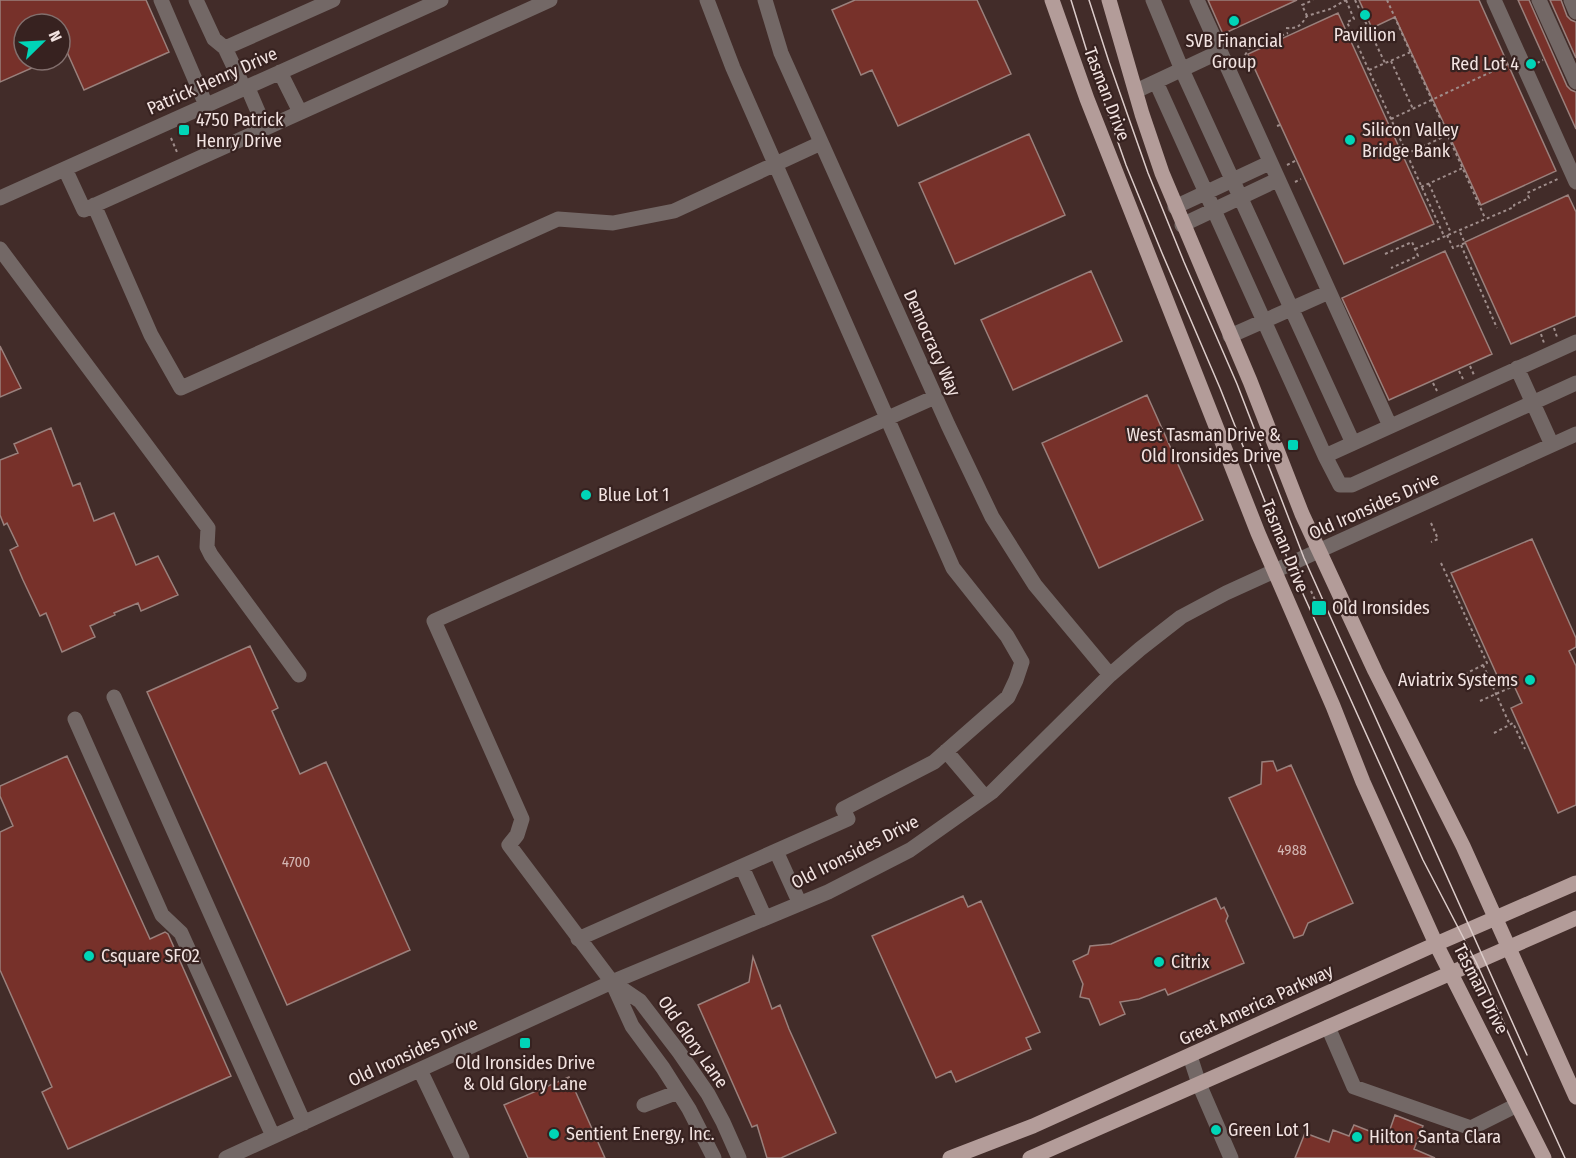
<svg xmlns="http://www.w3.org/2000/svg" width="1576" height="1158" font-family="'Fira Sans Condensed',sans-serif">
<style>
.building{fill:#77312a;stroke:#9a807c;stroke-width:1.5}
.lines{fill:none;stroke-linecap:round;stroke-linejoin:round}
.path{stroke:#9f8d8b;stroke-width:2;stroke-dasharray:3 3;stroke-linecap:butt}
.minor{stroke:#736866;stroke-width:15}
.major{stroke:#b39c99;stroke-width:15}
.tram{stroke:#dcccca;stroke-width:1.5}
.poi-dot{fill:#00d5b7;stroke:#372220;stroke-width:2}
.labels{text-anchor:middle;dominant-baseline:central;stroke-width:4.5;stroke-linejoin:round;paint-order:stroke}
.number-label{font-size:15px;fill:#d3b6b3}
.poi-label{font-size:18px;fill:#f2e3e1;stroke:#372220;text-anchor:start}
.street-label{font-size:18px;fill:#f2e3e1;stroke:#372220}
</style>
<rect width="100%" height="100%" fill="#422c29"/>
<path class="building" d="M0 0H146L169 52 84 90 67 52 60 56V24H24V60H50L0 82Z
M855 0H977L1011 74 898 126 872 70 861 75 832 10Z
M1208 0H1297L1223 34Z
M1359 0H1479L1556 171 1481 205 1395 17 1372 28Z
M1518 0H1529L1567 86 1571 90 1576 92V129Z
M1550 0H1561L1567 16 1571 20 1576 22V58Z
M1338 13 1434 224 1344 264 1248 54Z
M1029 134 1065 215 955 264 919 183Z
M1568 195 1576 212V316L1511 344 1465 242Z
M1445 251 1492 354 1389 400 1342 298Z
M1091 271 1122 341 1013 390 981 320Z
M0 346 21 388 0 397Z
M1147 395 1203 520 1099 568 1042 443Z
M51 428 73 486 80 483 94 521 114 513 136 565 158 556 178 595 141 611 138 603 114 613 115 615 90 626 95 637 62 652 46 613 40 616 23 580 10 550 18 546 7 523 4 525 0 515V460L18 453 14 444Z
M1532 539 1576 638V647L1569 651 1576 666V805L1558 813 1511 708 1522 703 1510 677 1500 682 1451 573Z
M250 646 278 708 272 711 300 774 326 762 410 950 287 1005 147 692Z
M67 756 150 939 165 932 168 934 231 1076 68 1149 42 1092 52 1087 0 970V832L13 826 0 796V786Z
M1273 761 1277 771 1291 765 1353 903 1308 923 1303 935 1294 938 1229 798 1261 784 1262 762Z
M963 896 968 907 981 901 1040 1032 1026 1038 1031 1049 956 1082 951 1071 936 1078 872 936Z
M1216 898 1221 909 1224 907 1228 916 1226 921 1244 963 1168 995 1165 989 1139 999 1120 1002 1125 1014 1100 1025 1089 999 1080 997 1083 984 1073 961 1088 954 1090 946 1111 944Z
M753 957 772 1009 780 1005 789 1029 836 1133 781 1158H767L757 1125 752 1127 698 1005 749 982Z
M569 1077 605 1158H528L504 1105Z
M1395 1115 1423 1126 1414 1149 1435 1158H1295L1305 1133 1329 1142 1333 1130 1349 1136 1354 1125 1387 1138Z"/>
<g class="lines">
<path class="path" d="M1346 0 1354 19 1347 22 1444 236
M1355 0 1385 63
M1387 0 1485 218
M1307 16 1302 5 1313 0
M1286 28C1298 29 1301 25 1307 16L1330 9 1346 0
M1245 55 1249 49 1288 33
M1391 61 1413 109
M1537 63 1543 60
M1369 70 1411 52
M1391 119 1508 64
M1277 126 1280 125
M171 138 177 152
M1406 154 1448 135
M1287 165 1297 160
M1295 182 1301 179
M1429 184 1451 233
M1421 187 1463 168
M1447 235 1453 248 1465 243 1459 230
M1461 245 1497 328
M1415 249 1514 207V205L1529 198 1527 193 1560 178
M1385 254 1412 242 1418 256 1391 268
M1554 328 1557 337
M1541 334 1544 343
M1470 366 1474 375
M1459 371 1463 379
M1433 383 1437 391
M1431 523 1438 539 1431 542
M1441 563 1487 663 1467 673
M1311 591 1316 602
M1483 665 1510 725
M1480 701 1514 686
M1494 733 1513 723 1525 749"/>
<path class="minor" d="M161 0 206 105
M196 0 214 39 225 48 333 0
M765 0 781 53 948 425 992 517 1035 585 1110 675
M1153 0 1182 70 1353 443
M1197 0 1390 426
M1494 0 1576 182
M1539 0 1576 82
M1571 0 1576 12
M225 48 244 88
M280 72 300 112
M1156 82 1325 456 1340 485H1352L1576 383
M247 86 265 128
M1136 91 1219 52
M65 169 84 210 550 0
M0 198 441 0
M94 205 151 335 181 388 558 219 613 223 674 211 821 143
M1175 207 1269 163
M1182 225 1277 180
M0 249 208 528 207 547 211 555 299 675
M1230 336 1329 292
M1517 368 1552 445
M1325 456 1576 342
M114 697 304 1123
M75 719 162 915 181 933 273 1136
M946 751 985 797
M776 851 800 904
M742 867 765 918
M578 939 848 819 843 809 934 762 1008 697 1016 680 1022 662 1007 636 953 568 733 68 707 0
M612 982 640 1001 679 1052 708 1094 723 1122 739 1158
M1328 1027 1354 1087 1471 1128 1517 1105
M1190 1056 1199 1084 1231 1158
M420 1070 462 1158
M644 1105 678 1092
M226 1158 612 982 828 892 910 850 992 792 1110 675 1140 649 1181 617 1226 593 1576 434
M714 1158 689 1109 663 1068 632 1026 612 982 509 845 517 835 522 819 434 621 935 397"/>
<path class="major" d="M1052 0 1087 99 1258 533 1333 706 1363 782 1436 944 1544 1158
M1109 0 1142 114 1162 173 1250 381 1302 514 1375 671 1463 846 1576 1097
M950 1158 1033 1126 1436 944 1576 883
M1030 1158 1576 918"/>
<path class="tram" d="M1071 0 1092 68 1126 165 1162 253 1220 388 1290 565 1423 860 1476 962 1565 1158
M1089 0 1109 62 1148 173 1184 262 1237 384 1304 558 1527 1055"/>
</g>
<g class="poi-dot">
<circle cx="1365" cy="15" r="6"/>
<circle cx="1234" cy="21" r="6"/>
<circle cx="1531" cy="64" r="6"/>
<rect x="178" y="124" width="12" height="12" rx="3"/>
<circle cx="1350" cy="140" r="6"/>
<rect x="1287" y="439" width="12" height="12" rx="3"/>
<circle cx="586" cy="495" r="6"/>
<rect x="1311" y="600" width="16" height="16" rx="3"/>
<circle cx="1530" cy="680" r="6"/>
<circle cx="89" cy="956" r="6"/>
<circle cx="1159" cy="962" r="6"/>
<rect x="519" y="1037" width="12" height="12" rx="3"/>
<circle cx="1216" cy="1130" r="6"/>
<circle cx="554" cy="1134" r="6"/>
<circle cx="1357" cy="1137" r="6"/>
</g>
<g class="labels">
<g class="number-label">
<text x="1292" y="850">4988</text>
<text x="296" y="862">4700</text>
</g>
<g class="poi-label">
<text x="1365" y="35" text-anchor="middle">Pavillion</text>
<text x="1234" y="41" text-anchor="middle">SVB Financial<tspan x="1234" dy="21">Group</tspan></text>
<text x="1519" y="64" text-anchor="end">Red Lot 4</text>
<text x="196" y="120">4750 Patrick<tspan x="196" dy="21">Henry Drive</tspan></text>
<text x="1362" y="130">Silicon Valley<tspan x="1362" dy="21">Bridge Bank</tspan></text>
<text x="1281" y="435" text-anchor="end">West Tasman Drive &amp;<tspan x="1281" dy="21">Old Ironsides Drive</tspan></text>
<text x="598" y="495">Blue Lot 1</text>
<text x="1332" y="608">Old Ironsides</text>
<text x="1518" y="680" text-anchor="end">Aviatrix Systems</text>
<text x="101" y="956">Csquare SFO2</text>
<text x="1171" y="962">Citrix</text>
<text x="525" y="1063" text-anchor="middle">Old Ironsides Drive<tspan x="525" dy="21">&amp; Old Glory Lane</tspan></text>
<text x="1228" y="1130">Green Lot 1</text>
<text x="566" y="1134">Sentient Energy, Inc.</text>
<text x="1369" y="1137">Hilton Santa Clara</text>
</g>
<g class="street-label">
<text transform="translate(212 81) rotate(-24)">Patrick Henry Drive</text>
<text transform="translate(1107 94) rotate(69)">Tasman Drive</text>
<text transform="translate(932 343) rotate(66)">Democracy Way</text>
<text transform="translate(1374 506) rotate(-24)">Old Ironsides Drive</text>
<text transform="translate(1285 546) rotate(68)">Tasman Drive</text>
<text transform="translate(855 852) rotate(-27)">Old Ironsides Drive</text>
<text transform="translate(1481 989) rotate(63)">Tasman Drive</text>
<text transform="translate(1256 1005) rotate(-25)">Great America Parkway</text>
<text transform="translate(693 1042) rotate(55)">Old Glory Lane</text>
<text transform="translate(413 1052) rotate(-25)">Old Ironsides Drive</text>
</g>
</g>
<g transform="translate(42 42) rotate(66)"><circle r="28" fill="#372220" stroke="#826f6d" stroke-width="1.5"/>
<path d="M0-4.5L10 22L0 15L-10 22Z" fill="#00d5b7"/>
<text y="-9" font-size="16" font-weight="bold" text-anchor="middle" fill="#f2e3e1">N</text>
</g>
</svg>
